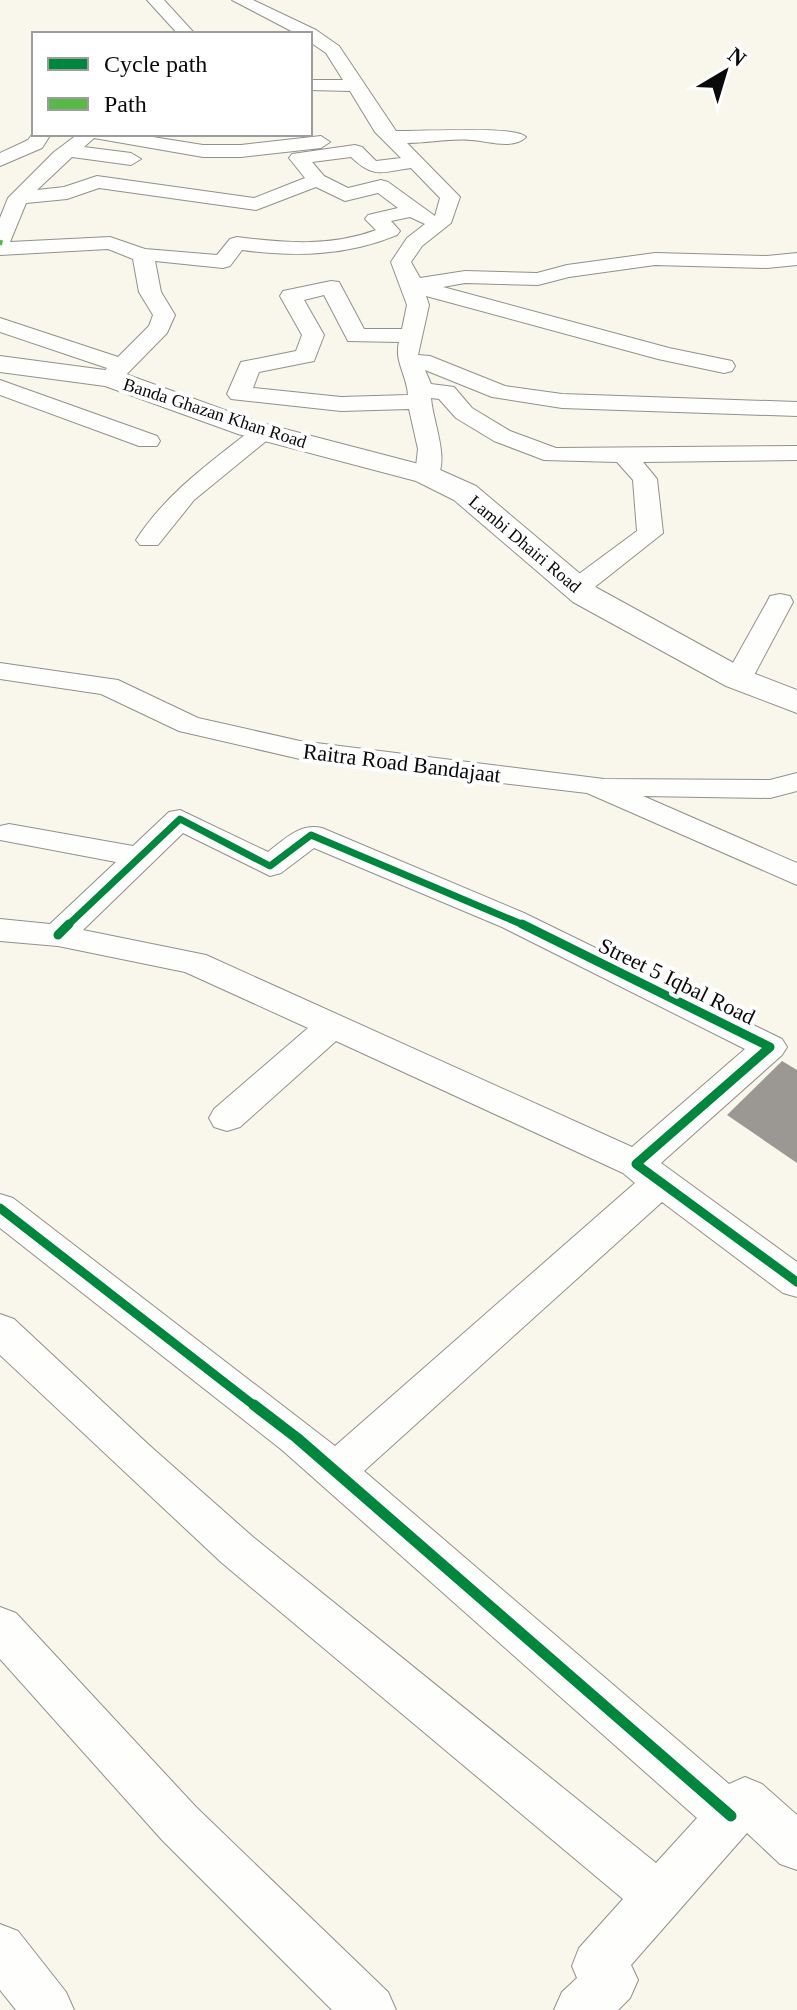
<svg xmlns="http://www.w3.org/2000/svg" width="797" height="2010" font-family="Georgia,serif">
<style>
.building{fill:#9b9893}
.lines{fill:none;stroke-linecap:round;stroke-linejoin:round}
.minor-casing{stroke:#92908c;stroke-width:2}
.tertiary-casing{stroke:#92908c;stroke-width:2}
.minor{fill:#fefefc;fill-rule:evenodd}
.tertiary{fill:#fefefc;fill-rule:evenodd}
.quiet{stroke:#58b947;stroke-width:4;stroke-dasharray:8 4;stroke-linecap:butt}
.cycleway-far2-casing{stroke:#fff;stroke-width:11}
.cycleway-far1-casing{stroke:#fff;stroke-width:14}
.cycleway-casing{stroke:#fff;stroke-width:16}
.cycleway-far2{stroke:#00873e;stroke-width:7}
.cycleway-far1{stroke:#00873e;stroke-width:9}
.cycleway{stroke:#00873e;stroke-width:11}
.labels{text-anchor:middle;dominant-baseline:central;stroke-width:8;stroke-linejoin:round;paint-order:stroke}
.far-street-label{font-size:18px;fill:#0a0a0a;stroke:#fff}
.street-label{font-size:22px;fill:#0a0a0a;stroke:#fff}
</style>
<rect width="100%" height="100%" fill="#f9f6ec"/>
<path class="building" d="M782 1061 797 1070V1163L727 1115Z"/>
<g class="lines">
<defs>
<path id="minor" d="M147 0H164L195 34H178Z
M232 0H253L316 30 339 46 396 131C419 132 515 125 526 137 513 150 488 141 471 140 451 138 429 143 407 143L460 197 451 223 422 246 411 262 420 278 465 271 537 273 567 265 655 253 767 256 797 253V265L767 268 655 265 569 277 538 285 465 283 443 287 669 348 732 361 735 366 732 371 724 373 658 359 426 296 429 305 418 355 430 356 505 386 562 394 797 402V416L562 408 492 397 425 370 431 384 454 387 472 408 510 431 556 448 797 446V460L643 462 657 479 663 533 586 594H568L564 588 568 582 637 531 633 480 617 462 544 460 494 441 456 418 439 399 431 398C433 423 450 459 436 480H418L415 475 418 449 409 409 341 411 231 399 227 394 241 362 296 351 302 335 280 296 283 291 331 281 339 282 364 329H402L407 305 391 262 407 238 425 224 410 217 391 221 400 231 397 235C346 256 296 257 242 250L230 266 223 268 155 261 161 292 175 315 167 333 118 383H102L99 378 107 368 0 332V318L118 357 149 326 153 315 139 292 133 259 108 249 0 255V218L8 198 54 152 78 134H134L203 145H241L321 136 330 142 321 148 241 157H203L94 138 84 147 131 153 141 159 131 165 72 157 37 190 64 187 97 176 254 198 305 178 289 158 292 154 355 145 362 147 376 161 401 158 375 132 350 91 310 90V80H343L326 53 310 42V34H297ZM351 157C374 179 381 172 411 168L440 198 435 216 388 182 381 180 348 188 324 176 312 162ZM316 187 345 201 378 193 398 208 368 215 365 219 376 230C331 247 283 243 237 237L230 239 217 255 145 249 110 237 10 242 26 203 67 199 99 188 256 210ZM324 295 348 341 399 342C394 361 407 376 408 395L341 397 253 388 259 372 314 361 324 335 304 300Z
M34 132 51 134 42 148 0 166V153L28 140Z
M0 380 157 436 160 441 157 446H139L0 395Z
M263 425 271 427 275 432 271 437 194 500 158 545H140L136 540C167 492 211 462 255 427Z
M780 594 790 596 793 602 752 679 748 685 738 687 728 685 724 679 767 602 770 596Z
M0 663 118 680 198 718 300 741 604 779 770 780 797 773V791L770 798 643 796 797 863V885L587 793 300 759 179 731 101 694 0 679Z
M180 810 268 852C285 839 300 823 322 828L524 913 782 1039 787 1047 782 1055 661 1163 797 1262V1297L783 1293 662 1202 364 1471 729 1784 745 1777 762 1784 797 1815V1870L780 1864 747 1833 631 1965 638 1980 630 1998 618 2010H554L562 1992 577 1978 572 1966 579 1948 623 1899 222 1563 0 1355V1314L14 1319 149 1445 253 1537 656 1863 697 1818 282 1450 0 1228V1194L13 1198 335 1446 635 1183 623 1173 336 1041 240 1127 227 1131 214 1127 209 1118 214 1109 308 1028 185 972 58 946 0 941V919L50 924 116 862 0 840V826L9 824 133 846 169 812ZM183 833 270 876 281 873 314 848 502 927 745 1049 632 1147 206 955 83 930Z
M0 1607 16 1613 196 1807 388 1992 396 2010H332L162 1840 0 1659Z
M0 1924 18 1931 66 1992 74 2010H16L0 1990Z"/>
<path id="tertiary" d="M0 356 120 372 258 422 438 469 476 486 597 588 750 672 797 690V713L726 686 573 602 454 500 416 481 238 434 105 386 0 372Z"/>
</defs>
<use href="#minor" class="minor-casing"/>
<use href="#tertiary" class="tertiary-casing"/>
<use href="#minor" class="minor"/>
<use href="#tertiary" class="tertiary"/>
<path class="quiet" d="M0 245 1 240"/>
<defs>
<path id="cycleway-far2" d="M67 926 180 819 270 866 311 835 526 926"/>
<path id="cycleway-far1" d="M522 924 770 1047 636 1164 797 1282
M58 935 69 924
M0 1208 256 1407"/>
<path id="cycleway" d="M254 1405 297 1438 731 1816"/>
</defs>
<use href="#cycleway-far2" class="cycleway-far2-casing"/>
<use href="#cycleway-far1" class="cycleway-far1-casing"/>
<use href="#cycleway" class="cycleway-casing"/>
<use href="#cycleway-far2" class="cycleway-far2"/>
<use href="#cycleway-far1" class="cycleway-far1"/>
<use href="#cycleway" class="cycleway"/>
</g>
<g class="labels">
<g class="far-street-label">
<text transform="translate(215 413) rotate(18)">Banda Ghazan Khan Road</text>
<text transform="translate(525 544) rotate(40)">Lambi Dhairi Road</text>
</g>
<g class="street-label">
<text transform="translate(402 763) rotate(7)">Raitra Road Bandajaat</text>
<text transform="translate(677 981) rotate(26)">Street 5 Iqbal Road</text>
</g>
</g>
<rect x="32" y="32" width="280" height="104" fill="#ffffff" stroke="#9d9d9d" stroke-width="2"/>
<rect x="48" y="58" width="40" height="12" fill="#00873e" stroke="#9d9d9d" stroke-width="2"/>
<text x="104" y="72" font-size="24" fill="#0a0a0a">Cycle path</text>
<rect x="48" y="98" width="40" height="12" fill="#58b947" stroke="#9d9d9d" stroke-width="2"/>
<text x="104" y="112" font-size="24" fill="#0a0a0a">Path</text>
<g transform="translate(725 72) rotate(38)" stroke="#ffffff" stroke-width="6" paint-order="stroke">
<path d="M0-6L14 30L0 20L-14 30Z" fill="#0a0a0a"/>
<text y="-12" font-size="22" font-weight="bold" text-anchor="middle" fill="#0a0a0a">N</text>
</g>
</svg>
